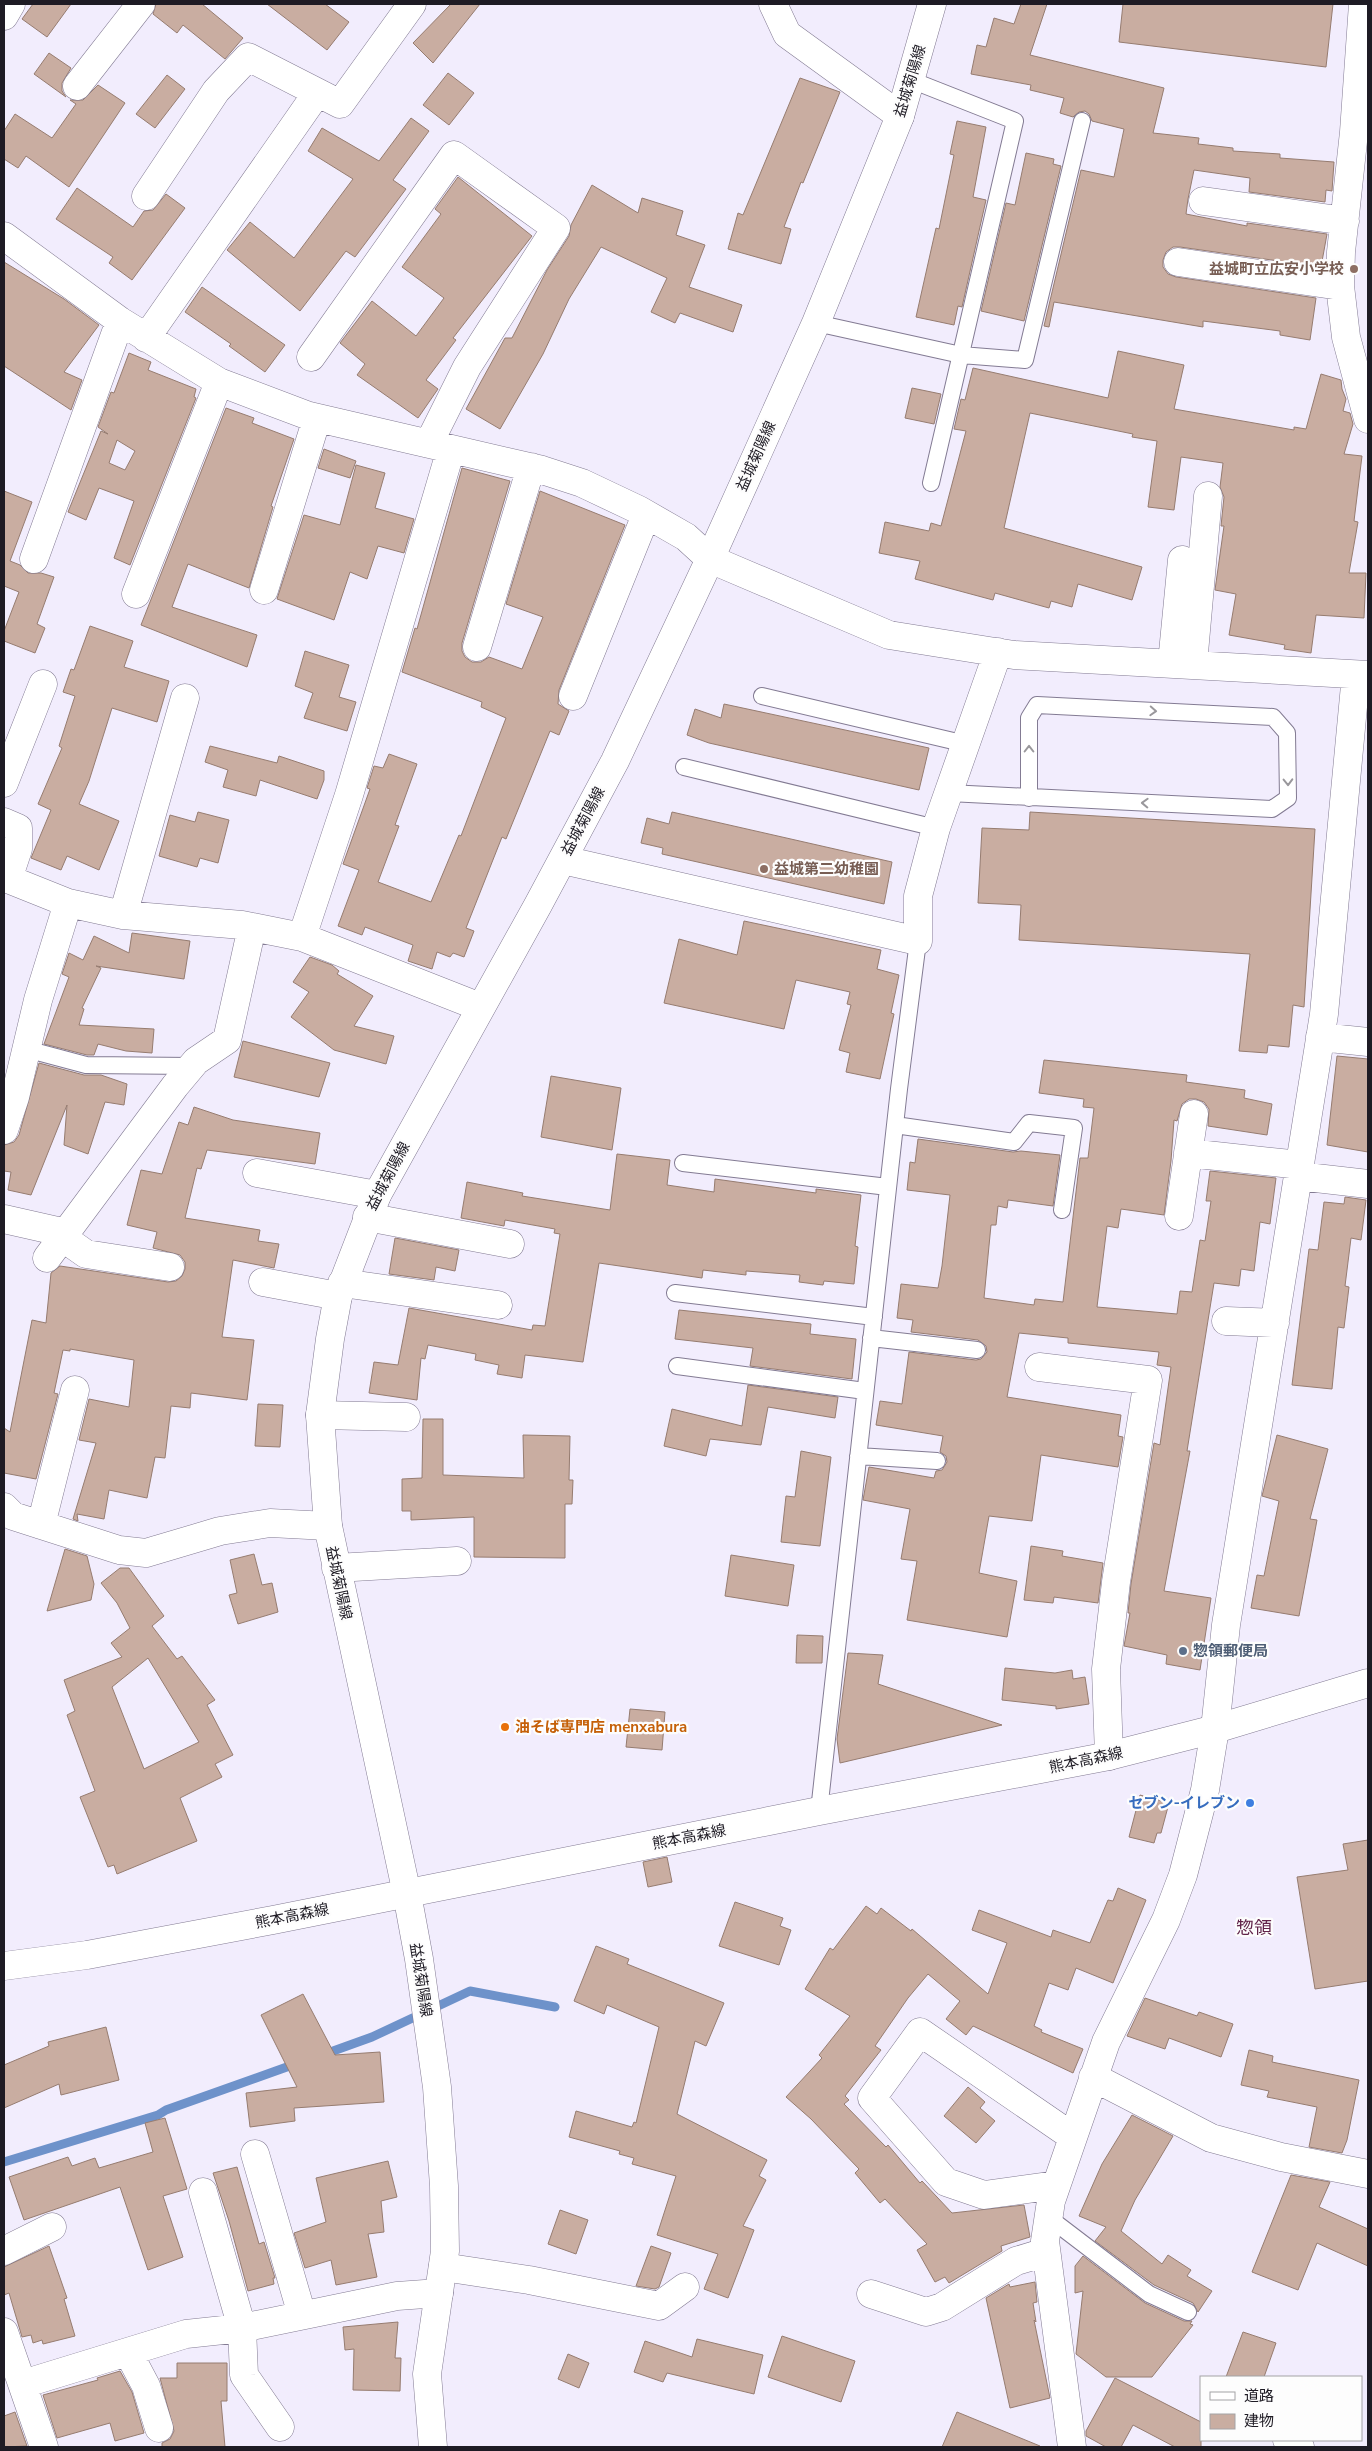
<svg xmlns="http://www.w3.org/2000/svg" width="1372" height="2451" font-family="'Nunito Sans','Noto Sans JP',sans-serif">
<style>
.lines{fill:none;stroke-linecap:round;stroke-linejoin:round}
.stream{stroke:#6e92ca;stroke-width:9}
.building{fill:#c9ada1;stroke:#967c70;fill-rule:evenodd}
.service-casing{stroke:#837b93;stroke-width:18}
.minor-casing{stroke:#837b93;stroke-width:29}
.secondary-casing{stroke:#837b93;stroke-width:29}
.primary-casing{stroke:#837b93;stroke-width:29}
.service{stroke:#fff;stroke-width:16}
.minor{stroke:#fff;stroke-width:28}
.secondary{stroke:#fff;stroke-width:28}
.primary{stroke:#fff;stroke-width:28}
.oneway{stroke:#9a989c}
.education-dot{fill:#8d6e63;stroke:#fdfdfd;stroke-width:2}
.service-dot{fill:#5c6f8a;stroke:#fdfdfd;stroke-width:2}
.food-dot{fill:#e8710a;stroke:#fdfdfd;stroke-width:2}
.shop-dot{fill:#3f7fe0;stroke:#fdfdfd;stroke-width:2}
.labels{text-anchor:middle;dominant-baseline:central;stroke-width:4.5;stroke-linejoin:round;paint-order:stroke}
.street-label{font-size:15px;fill:#1e1b24;stroke:#fdfdfd}
.education-label{font-size:15px;font-weight:bold;fill:#785e54;stroke:#fdfdfd;text-anchor:end}
.service-label{font-size:15px;font-weight:bold;fill:#4e5e75;stroke:#fdfdfd;text-anchor:start}
.food-label{font-size:15px;font-weight:bold;fill:#c56008;stroke:#fdfdfd;text-anchor:start}
.shop-label{font-size:15px;font-weight:bold;fill:#366cbe;stroke:#fdfdfd;text-anchor:end}
.quarter-label{font-size:18px;fill:#61244a;stroke:#fdfdfd}
</style>
<rect width="100%" height="100%" fill="#f2edfd"/>
<g class="lines">
<path class="stream" d="M322 2055 372 2037 470 1991 555 2007
M4 2162 158 2115 166 2110 298 2063"/>
</g>
<path class="building" d="M33 4H71L47 37 22 19Z
M156 4H202L243 38 225 59 183 25 177 33 153 14Z
M267 4H325L349 22 327 50Z
M451 4H480L433 63 413 43Z
M1021 4H1047L1030 55 1164 88 1153 133 1199 138 1198 144 1233 148V151L1280 154V158L1334 162 1332 191 1326 190 1325 202 1249 192 1250 178 1194 170 1188 199 1186 214 1247 226V223L1327 234 1321 267 1180 247H1173L1166 252 1163 260V267L1168 274 1176 277 1316 298 1310 340 1280 335V331L1203 321V327L1054 302 1049 327 1044 326 1081 170 1114 177 1124 129 1092 121 1089 114 1085 111 1079 112 1073 117 1060 113 1064 98 1030 90 1031 85 971 74 977 45 986 47 994 18 1014 24Z
M1123 4H1333L1326 67 1119 42Z
M49 53 71 68 62 83V91L66 97 34 74Z
M448 73 474 93 449 125 423 105Z
M167 75 185 89 155 128 136 114Z
M800 78 840 92 803 183 801 182 784 227 791 229 781 264 728 249 738 213 743 215Z
M98 85 125 103 69 187 26 156 18 168 4 159V131L15 114 52 138 76 104 70 100H83Z
M411 118 429 131 393 180 406 189 355 257 346 251 300 311 227 250 250 222 294 258 353 179 308 151 322 128 379 161Z
M957 121 986 127 973 197 986 200 962 307 958 306 954 325 916 317 936 228 939 229 954 155 950 154Z
M1026 153 1054 159 1053 164 1061 166 1024 321 981 311 1006 203 1015 205Z
M458 177 532 236 453 338 456 340 426 380 438 389 418 418 357 375 365 364 340 343 372 301 416 336 444 298 402 267 441 214 435 209Z
M592 185 638 213 642 198 683 211 676 235 705 245 689 287 742 305 733 332 680 313 675 323 651 312 667 278 601 247 569 299 543 354 500 429 466 409 505 338H512L547 270 569 236 571 225Z
M77 188 133 227 144 211 153 210 166 194 185 208 132 280 109 263 113 257 56 219Z
M4 262 64 299 99 325 64 372 82 380 71 410 4 366Z
M202 287 285 345 265 372 229 346 231 344 185 312Z
M1118 351 1184 365 1174 409 1294 430V427L1306 429 1321 374 1341 380 1342 389 1346 399 1343 411 1350 413 1353 424 1344 454 1362 456 1354 521 1358 522 1349 573H1366L1364 618 1316 615 1311 653 1284 649 1285 645 1229 635 1236 594 1215 590 1224 526H1221L1224 497 1220 487 1223 463 1181 457 1174 510 1148 507 1157 441 1132 437 1133 434 1030 413 1004 528 1142 567 1132 600 1078 584 1072 607 1051 601 1049 608 995 593 993 600 915 579 920 561 879 553 885 522 929 531 931 523 941 526 966 431 954 429 961 399 965 400 973 368 1108 398Z
M129 353 151 362 148 370 196 389 194 397 196 398 130 565 114 558 134 501 99 488 86 520 68 512 101 431 108 434 98 427 111 392 114 393ZM117 440 135 451 125 470 109 463Z
M912 388 941 394 934 424 905 418Z
M226 408 254 418 252 423 294 439 271 506 273 507 249 588 188 564 172 607 257 635 247 667 141 625Z
M324 449 356 461 350 478 318 468Z
M356 465 385 473 375 508 414 519 404 553 378 546 367 579 350 572 334 620 277 599 304 515 340 525Z
M462 468 510 481 462 643V651L465 657 472 662H481L489 657 522 669 543 617 506 604 540 491 625 525 559 690 558 704 569 711 559 735 550 731 506 839 502 837 466 928 474 931 464 957 453 953 450 957 437 952 432 969 408 961 413 945 365 927 362 935 338 926 359 870 343 864 370 789 367 788 374 766 383 768 389 754 417 764 395 825 399 826 378 882 431 902 459 835 461 836 506 718 481 707 482 702 402 672 415 628 417 629Z
M4 491 32 502 10 561 20 565 28 573H41L54 577 37 624 45 628 35 653 4 641V631L19 592 4 586Z
M90 626 133 641 124 667 169 681 157 722 112 708 89 781 79 804 119 821 99 870 67 856 61 870 31 858 51 810 38 804 62 748 59 746 75 696 63 692 71 669 74 670Z
M305 651 349 665 339 697 356 702 347 731 304 718 313 693 295 686Z
M724 704 929 748 919 790 709 743 687 735 695 709 721 718Z
M210 746 277 763 279 756 324 771V780L317 799 260 780 256 796 223 787 228 770 205 762Z
M198 812 229 820 218 863 200 858 197 867 159 856 170 815 195 822Z
M672 812 892 862 884 904 662 854 663 848 641 843 647 818 669 824Z
M1030 812 1315 829 1304 1007 1293 1005 1289 1047 1268 1045 1267 1053 1239 1051 1250 954 1019 940 1021 905 978 903 982 828 1029 830Z
M744 921 881 950 877 969 899 975 891 1013 894 1014 880 1079 846 1072 850 1053 839 1050 851 1005 847 1004 850 992 796 980 784 1029 664 1003 679 939 737 955Z
M132 933 190 941 184 979 96 966 101 968 82 1008 84 1009 79 1025 154 1029 152 1053 126 1051 98 1044 94 1055H87L44 1044 69 977 62 974 69 953 83 960 94 936 129 953Z
M310 957 332 965 339 971 337 974 373 996 354 1026 394 1036 386 1064 334 1050 291 1017 309 992 293 982Z
M243 1041 330 1063 319 1097 234 1077Z
M1337 1056 1368 1059V1152L1327 1145Z
M1044 1060 1187 1075 1186 1082 1245 1090 1244 1098 1272 1104 1267 1135 1208 1126 1209 1109 1204 1102 1196 1099H1189L1182 1104 1177 1121 1174 1120 1171 1161 1164 1215 1121 1209 1118 1228 1107 1226 1097 1307 1177 1314 1180 1291 1192 1292 1200 1240 1205 1241 1211 1201H1206L1210 1171 1276 1178 1270 1224 1260 1222 1254 1271 1241 1269 1239 1286 1214 1283 1187 1451H1190L1164 1591 1211 1598 1200 1670 1166 1664 1167 1655 1124 1646 1130 1613H1128L1131 1584 1154 1443 1160 1445 1171 1367 1157 1365 1159 1352 1068 1343V1338L1019 1333 1007 1397 1121 1415 1118 1436 1123 1437 1118 1467 1041 1455 1032 1521 989 1516 979 1573 1017 1581 1007 1637 907 1620 917 1561 901 1559 910 1509 863 1500 869 1467 934 1478 936 1471 942 1470 947 1462 946 1456 940 1452 943 1436 876 1425 880 1401 902 1404 909 1352 976 1360 981 1359 987 1352 986 1346 978 1340 911 1332 913 1320 897 1318 901 1284 938 1288 942 1266 950 1195 907 1190 910 1162 915 1163 918 1139 1013 1152 1021 1151 1060 1155 1053 1206 1008 1200 1007 1208 998 1206 996 1225H991L984 1298 1034 1305 1035 1299 1063 1302 1080 1158H1088L1094 1108 1083 1107 1084 1099 1039 1093Z
M39 1063 84 1075H101L127 1084 124 1105 105 1102 88 1154 64 1145 67 1105 31 1195 8 1190 11 1172 4 1171V1145L14 1142 19 1135Z
M551 1076 621 1088 612 1150 541 1137Z
M194 1107 233 1120 320 1133 315 1164 207 1150 201 1169 197 1168 185 1218 260 1230 258 1241 279 1244 274 1268 233 1260 222 1337 254 1340 247 1400 191 1393 190 1408 171 1406 165 1458 155 1457 147 1498 109 1490 104 1519 77 1514 78 1521 73 1519 96 1443 79 1440 89 1399 129 1407 134 1360 70 1349V1351L63 1350 54 1393 58 1394 36 1479 4 1473V1428L10 1432 32 1320 46 1323 51 1273 60 1266 168 1282 176 1281 182 1276 185 1269V1262L180 1255 153 1248 157 1232 127 1225 141 1170 162 1174 179 1122 188 1125Z
M617 1154 670 1160 667 1185 714 1192 715 1179 816 1193V1189L861 1195 855 1246 858 1247 854 1284 824 1281 823 1285 799 1282 800 1275 746 1271V1275L703 1270 702 1278 599 1263 583 1362 525 1355 522 1378 497 1374 499 1365 475 1360 476 1354 428 1345 425 1359 421 1358 417 1400 369 1393 374 1362 398 1365 409 1308 532 1330 533 1325 545 1326 560 1234 554 1233 555 1229 505 1220 504 1226 461 1218 467 1182 523 1193 522 1196 610 1210Z
M1345 1197 1366 1200 1361 1240 1351 1238 1345 1286 1349 1287 1344 1328 1338 1327 1332 1389 1292 1385 1309 1249 1318 1250 1324 1202 1344 1204Z
M395 1238 459 1250 455 1271 436 1267 434 1280 389 1274Z
M679 1310 811 1324 810 1334 856 1339 852 1379 750 1366 753 1348 675 1339Z
M748 1385 838 1397 835 1418 768 1407 761 1445 710 1439 706 1456 664 1446 672 1409 742 1426Z
M258 1404 283 1405 280 1447 255 1446Z
M423 1419H443V1475L524 1478 523 1435 570 1436 569 1480H573L572 1504H565V1558L474 1557V1517L411 1520V1511H402V1479L422 1478Z
M1277 1435 1328 1449 1310 1519 1317 1520 1299 1616 1251 1608 1257 1575 1264 1576 1279 1501 1262 1496Z
M801 1451 831 1457 820 1546 781 1542 786 1496 795 1497Z
M1031 1546 1063 1551 1062 1556 1103 1563 1098 1603 1054 1597 1053 1603 1024 1600Z
M65 1549 87 1556 94 1584 91 1600 47 1611Z
M254 1554 262 1585 272 1583 278 1612 238 1624 229 1595 237 1593 230 1560Z
M731 1555 794 1565 788 1606 725 1596Z
M120 1568H129L164 1616 152 1626 177 1659 182 1656 215 1700 207 1705 233 1755 215 1764 222 1777 180 1798 197 1841 117 1874 114 1865 108 1867 80 1797 95 1791 67 1715 75 1711 64 1680 122 1657 111 1643 130 1628 117 1603 101 1583ZM148 1658 199 1742 144 1769 112 1687Z
M797 1635 823 1636 822 1663H796Z
M848 1653 883 1655 878 1684 1002 1725 840 1763 837 1739Z
M1005 1668 1055 1673 1072 1670 1073 1679 1085 1677 1089 1704 1056 1709V1706L1002 1700Z
M630 1709 665 1712 662 1750 626 1747Z
M1140 1795 1169 1803 1161 1833H1157L1154 1843 1129 1837Z
M1368 1840V1981L1315 1989 1297 1877 1348 1870 1343 1844Z
M667 1857 672 1882 648 1887 643 1862Z
M1118 1888 1146 1900 1113 1983 1076 1968 1068 1990 1049 1983 1034 2026 1042 2030 1041 2032 1083 2049 1073 2073 973 2026 966 2035 946 2019 960 2001 928 1974 908 1998 875 2046 881 2050 845 2096 849 2100 844 2104 886 2147 888 2145 920 2183 922 2181 952 2213 1024 2205 1030 2237 1001 2246 1002 2251 949 2283 945 2277 935 2282 917 2250 927 2244 885 2199 880 2203 855 2173 859 2169 811 2119 786 2097 822 2058 819 2055 850 2016 805 1989 830 1948 833 1950 866 1906 877 1914 881 1908 911 1931 912 1929 988 1994 1007 1943 972 1930 979 1910 1051 1937 1053 1930 1090 1943 1108 1900 1113 1901Z
M735 1902 783 1918 780 1926 791 1930 779 1965 719 1946Z
M596 1946 629 1959 627 1964 724 2003 706 2046 695 2041 677 2114 767 2160 759 2176 766 2180 743 2226 754 2230 728 2298 704 2289 718 2254 657 2235 676 2176 632 2164 634 2158 619 2154 620 2151 569 2137 576 2111 632 2127 634 2122 636 2123 659 2027 607 2005 604 2014 574 2001Z
M303 1994 335 2055 380 2052 384 2102 294 2108 295 2121 250 2127 246 2093 297 2087 261 2015Z
M1145 1998 1197 2016 1199 2012 1233 2024 1221 2057 1169 2038 1165 2049 1127 2036Z
M106 2027 119 2080 61 2095 59 2084 4 2108V2065L49 2046 48 2042Z
M1249 2050 1273 2056 1272 2062 1359 2080 1347 2140 1342 2153 1309 2147 1317 2107 1267 2097 1269 2091 1241 2085Z
M968 2087 985 2102 980 2108 995 2121 976 2143 944 2116Z
M1132 2115 1173 2136 1135 2200 1121 2231 1162 2264 1168 2255 1191 2270 1187 2276 1212 2291 1198 2312 1193 2303 1154 2285 1095 2241 1106 2227 1079 2216 1102 2164Z
M165 2118 187 2189 163 2196 183 2257 148 2270 120 2187 24 2220 9 2177 68 2157 72 2166 95 2158 99 2168 153 2152 145 2123Z
M388 2161 397 2197 381 2201 384 2232 368 2234 377 2277 336 2285 331 2260 305 2268 294 2233 326 2222 316 2178Z
M237 2167 259 2244 264 2242 275 2278H273L274 2284 248 2291 229 2221 213 2173Z
M1291 2175 1330 2182 1319 2207 1368 2229V2266L1317 2243 1298 2290 1252 2272Z
M560 2210 588 2220 576 2254 548 2244Z
M49 2246 67 2298 64 2299 75 2336 43 2344 42 2340 33 2343 31 2335 22 2337 9 2293 4 2295V2267Z
M651 2246 671 2253 659 2287 655 2289 636 2286Z
M1083 2256 1145 2303 1184 2321H1192L1190 2324 1193 2325 1152 2377H1106L1076 2354 1083 2291 1075 2293V2266Z
M1035 2282 1037 2302 1033 2303 1036 2322 1034 2320 1050 2398 1010 2408 986 2298 1009 2284 1010 2287Z
M398 2322 395 2358H401L400 2391 353 2390 354 2349 345 2350 343 2327Z
M1243 2332 1276 2343 1264 2377H1226Z
M782 2336 855 2361 841 2402 768 2377Z
M697 2339 763 2355 754 2394 667 2373 663 2382 634 2372 645 2341 692 2357Z
M568 2354 589 2363 579 2388 558 2379Z
M177 2363H227V2401H221L225 2447H162V2443L170 2439 174 2431 160 2378H177Z
M120 2371 132 2392 144 2433 115 2441 110 2423 57 2438 43 2395 98 2380 97 2378Z
M1115 2378 1201 2422V2447H1175L1133 2425 1121 2447H1106L1086 2436V2431Z
M15 2412 27 2446 4 2447V2416Z
M957 2412 1040 2446V2447H942Z"/>
<g class="lines">
<defs>
<path id="service" d="M911 80 1015 121 931 483
M816 323 961 355 1025 360 1082 121
M762 696 966 744
M684 767 936 828
M949 793 1272 809 1288 798 1287 733 1273 717 1037 705 1029 718V798
M26 1049 86 1065 192 1066
M895 1125 1014 1142 1029 1123 1074 1128 1062 1210
M683 1163 888 1187
M675 1293 874 1317
M871 1338 977 1350
M677 1366 865 1391
M858 1456 937 1461
M819 1811 899 1089 918 941
M1048 2217 1149 2294 1188 2312"/>
<path id="minor" d="M773 4 787 34 900 116
M1363 4 1354 132 1341 252 1340 286 1346 337 1368 419
M4 16 11 4
M77 86 141 4
M146 196 216 91 248 57 340 104 412 4
M1203 201 1345 221
M4 236 120 321 219 382 309 416 542 470 582 483 639 510 686 537 710 559 889 635 1014 655 1368 675
M1178 262 1340 286
M146 338 317 93
M311 357 454 155 556 228 467 367 429 443
M34 559 120 321
M264 590 317 418
M136 594 219 382
M477 647 531 467
M1172 663 1182 560
M1193 664 1208 496
M573 696 646 515
M4 783 43 684
M4 822 18 828V849L8 879 68 903 123 915 242 925 302 937 480 1007
M563 860 918 941V896L936 828 998 652
M123 915 185 698
M302 937 349 795 451 449
M1320 1037 1368 1042
M4 1130 15 1097 38 1000 68 903
M1188 1153 1300 1165
M257 1173 377 1195
M1298 1176 1368 1184
M1179 1216 1194 1114
M367 1217 510 1244
M4 1219 66 1233
M62 1237 86 1254 170 1267
M47 1258 175 1086 196 1061 227 1040 252 927
M263 1282 338 1296
M342 1283 498 1305
M1226 1321 1275 1323
M1039 1367 1148 1380 1116 1582 1106 1669 1109 1756
M320 1415 406 1417
M4 1507 13 1516 41 1525 119 1550 146 1553 220 1531 270 1523 328 1526
M41 1525 75 1390
M336 1568 457 1561
M1093 2077 1211 2138 1281 2157 1368 2174
M255 2154 302 2315
M1056 2185 984 2195 946 2182 872 2098 920 2032 1073 2137
M203 2192 242 2328 244 2375 280 2427
M4 2251 52 2227
M443 2267 529 2280 659 2306 685 2287
M871 2294 926 2312 942 2307 1016 2261 1046 2252
M4 2332 44 2447
M128 2352 146 2386 159 2428
M23 2384 186 2334 242 2328 397 2296 439 2293
M1287 2440 1300 2447
M1072 2447 1045 2241 1051 2201 1106 2042 1166 1920 1183 1875 1205 1790 1215 1729 1226 1625 1324 1014 1356 675"/>
<path id="secondary" d="M433 2447 427 2374 445 2251 444 2186 437 2087 419 1959 407 1894 328 1526 320 1415 330 1339 338 1296 377 1195 538 905 615 761 710 559 816 323 900 116 932 4"/>
<path id="primary" d="M4 1966 87 1955 273 1920 819 1811 1109 1756 1215 1729 1368 1683"/>
</defs>
<use href="#service" class="service-casing"/>
<use href="#minor" class="minor-casing"/>
<use href="#secondary" class="secondary-casing"/>
<use href="#primary" class="primary-casing"/>
<use href="#service" class="service"/>
<use href="#minor" class="minor"/>
<use href="#secondary" class="secondary"/>
<use href="#primary" class="primary"/>
</g>
<defs><path id="oneway-chevron" d="M-2-3.5L2.5 0L-2 3.5" fill="none" stroke-width="1.6" stroke-linecap="round" stroke-linejoin="round" transform="scale(1.25)"/></defs>
<g class="oneway">
<use href="#oneway-chevron" transform="translate(1153 711) rotate(3)"/>
<use href="#oneway-chevron" transform="translate(1029 749) rotate(-90)"/>
<use href="#oneway-chevron" transform="translate(1288 782) rotate(89)"/>
<use href="#oneway-chevron" transform="translate(1145 803) rotate(-178)"/>
</g>
<g class="education-dot">
<circle cx="1354" cy="269" r="5"/>
<circle cx="764" cy="869" r="5"/>
</g>
<circle class="service-dot" cx="1183" cy="1651" r="5"/>
<circle class="food-dot" cx="505" cy="1727" r="5"/>
<circle class="shop-dot" cx="1250" cy="1803" r="5"/>
<g class="labels">
<g class="street-label">
<text transform="translate(910 81) rotate(-73)">益城菊陽線</text>
<text transform="translate(756 456) rotate(-66)">益城菊陽線</text>
<text transform="translate(583 821) rotate(-62)">益城菊陽線</text>
<text transform="translate(388 1176) rotate(-62)">益城菊陽線</text>
<text transform="translate(339 1583) rotate(78)">益城菊陽線</text>
<text transform="translate(1086 1760) rotate(-12)">熊本高森線</text>
<text transform="translate(689 1837) rotate(-11)">熊本高森線</text>
<text transform="translate(292 1916) rotate(-11)">熊本高森線</text>
<text transform="translate(421 1980) rotate(81)">益城菊陽線</text>
</g>
<g class="education-label">
<text x="1344" y="269">益城町立広安小学校</text>
<text x="774" y="869" text-anchor="start">益城第二幼稚園</text>
</g>
<g class="service-label">
<text x="1193" y="1651">惣領郵便局</text>
</g>
<g class="food-label">
<text x="515" y="1727">油そば専門店 menxabura</text>
</g>
<g class="shop-label">
<text x="1240" y="1803">セブン-イレブン</text>
</g>
<g class="quarter-label">
<text x="1254" y="1928">惣領</text>
</g>
</g>
<rect width="1372" height="2451" fill="none" stroke="#1e1b24" stroke-width="10"/>
<rect x="1200" y="2376" width="162" height="65" fill="#fdfdfd" stroke="#a4a3a6"/>
<rect x="1210" y="2392" width="25" height="8" fill="#ffffff" stroke="#a4a3a6"/>
<text x="1244" y="2401" font-size="15" fill="#1e1b24">道路</text>
<rect x="1210" y="2414" width="25" height="15" fill="#c9ada1" stroke="#a4a3a6"/>
<text x="1244" y="2426" font-size="15" fill="#1e1b24">建物</text>
</svg>
